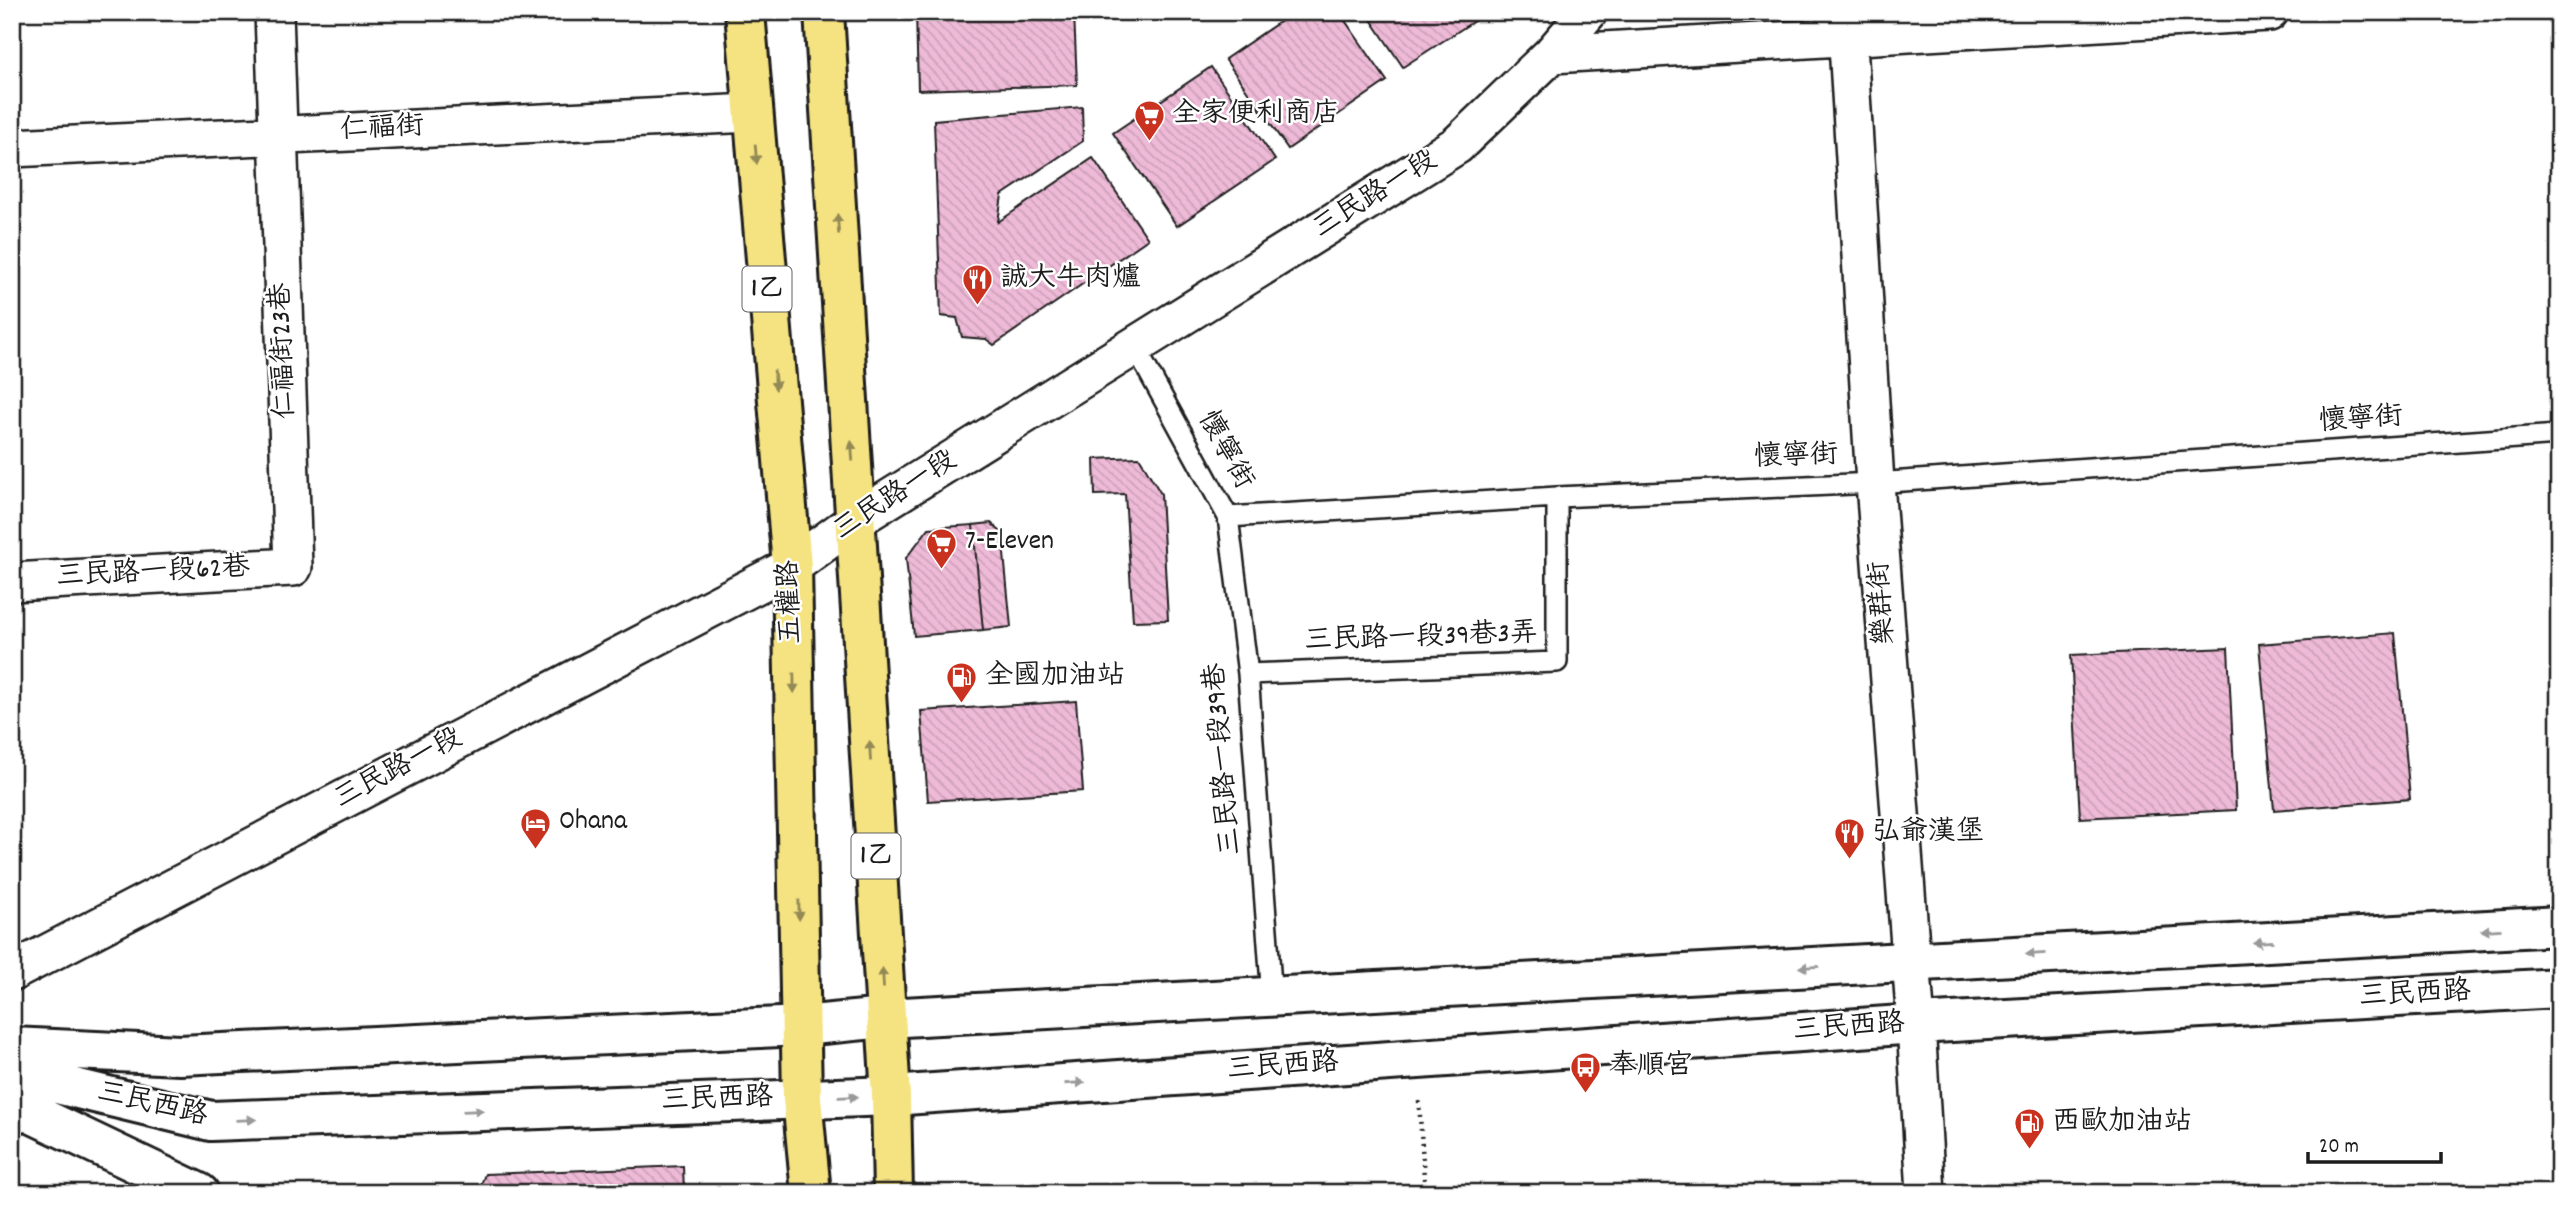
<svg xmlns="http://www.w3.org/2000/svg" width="2571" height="1205" font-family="Dekko,'LXGW WenKai TC',sans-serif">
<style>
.building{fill:url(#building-back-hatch);stroke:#1c1c1c;stroke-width:2}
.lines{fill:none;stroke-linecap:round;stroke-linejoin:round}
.lane-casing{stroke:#1c1c1c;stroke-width:24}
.street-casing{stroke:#1c1c1c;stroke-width:42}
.secondary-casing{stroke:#1c1c1c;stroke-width:44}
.primary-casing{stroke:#1c1c1c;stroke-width:44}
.path{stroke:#1c1c1c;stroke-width:4.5;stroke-dasharray:2 5;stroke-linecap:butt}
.lane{stroke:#fff;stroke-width:19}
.street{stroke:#fff;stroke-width:37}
.secondary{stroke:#fff;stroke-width:38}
.primary{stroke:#f5e382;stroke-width:38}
.oneway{fill:#938954}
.oneway2{fill:#999}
.labels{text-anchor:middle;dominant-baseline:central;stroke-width:5;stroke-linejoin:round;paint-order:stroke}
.shield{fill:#fff;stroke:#606060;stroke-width:2}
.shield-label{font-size:26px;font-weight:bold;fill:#1c1c1c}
.poi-label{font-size:28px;fill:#1c1c1c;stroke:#fff;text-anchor:start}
.street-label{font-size:28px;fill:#1c1c1c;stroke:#fff}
</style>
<defs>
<pattern id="building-back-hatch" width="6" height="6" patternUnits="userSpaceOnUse" patternTransform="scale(1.75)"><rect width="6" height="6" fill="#eebad7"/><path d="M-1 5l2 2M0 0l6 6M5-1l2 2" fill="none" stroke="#cc9fb8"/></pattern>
</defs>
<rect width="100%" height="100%" fill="#fff"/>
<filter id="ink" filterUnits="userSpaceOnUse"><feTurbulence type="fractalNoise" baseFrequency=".0143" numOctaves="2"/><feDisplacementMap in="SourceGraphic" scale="14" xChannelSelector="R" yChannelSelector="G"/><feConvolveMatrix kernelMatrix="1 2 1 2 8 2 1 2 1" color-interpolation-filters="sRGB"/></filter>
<g filter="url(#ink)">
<path class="building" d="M916 12H1074L1077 85 918 90Z
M1294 12H1339L1387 81 1288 149 1225 59Z
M1366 12H1472L1477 19 1403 67Z
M1211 67 1275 160 1177 226 1113 133Z
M1082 107 1083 141 1002 195 998 222 1093 158 1148 239 994 345 986 339 962 337 957 318 941 316 934 120Z
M1139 457 1161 494 1168 620 1133 621 1125 494 1095 495 1094 459Z
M991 523 1002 533 1011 627 983 630 973 525Z
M973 525 983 630 914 636 906 558 929 528Z
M2395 633 2410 799 2274 810 2259 644Z
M2228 648 2236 810 2080 818 2071 655Z
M1076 701 1083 791 928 801 921 711Z
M683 1166 684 1193H478L485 1174Z"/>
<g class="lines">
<defs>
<path id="lane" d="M1135 347 1228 517 1248 674 1272 998
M1228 517 1557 497 1875 483 2559 435
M1248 674 1557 662V497"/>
<path id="street" d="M1846 12 1875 483 1916 1024 1926 1193
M1552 54 2269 12
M12 148 752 113
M12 582 293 567 274 12
M12 972 792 566 857 519 1457 145 1552 54 1588 12"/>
<path id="secondary" d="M12 1047 180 1055 801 1026 885 1018 2559 926
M12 1073 211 1121 891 1096 1916 1024 2559 988
M12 1104 199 1193"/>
<path id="primary" d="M745 12 792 566 802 1098 811 1193
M824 12 891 1096 893 1193"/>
</defs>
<use href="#lane" class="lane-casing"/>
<use href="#street" class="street-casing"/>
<use href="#secondary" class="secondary-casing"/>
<use href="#primary" class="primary-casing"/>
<path class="path" d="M1419 1101 1425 1193"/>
<use href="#lane" class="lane"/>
<use href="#street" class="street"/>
<use href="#secondary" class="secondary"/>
<use href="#primary" class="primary"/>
</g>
<defs><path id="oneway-solid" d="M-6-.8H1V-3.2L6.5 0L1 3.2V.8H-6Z" transform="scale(1.75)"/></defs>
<g class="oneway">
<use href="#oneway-solid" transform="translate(756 154) rotate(85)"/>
<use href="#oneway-solid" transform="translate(838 224) rotate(-94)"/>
<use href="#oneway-solid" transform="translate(775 380) rotate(85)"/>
<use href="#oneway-solid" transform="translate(852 451) rotate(-94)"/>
<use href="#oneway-solid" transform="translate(794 683) rotate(89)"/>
<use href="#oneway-solid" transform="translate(870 751) rotate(-93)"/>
<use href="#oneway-solid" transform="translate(799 910) rotate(89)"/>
<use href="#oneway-solid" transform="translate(883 978) rotate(-93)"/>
</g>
<g class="oneway2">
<use href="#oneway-solid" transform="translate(2491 930) rotate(177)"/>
<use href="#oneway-solid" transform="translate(2263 942) rotate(177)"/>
<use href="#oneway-solid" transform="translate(2036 954) rotate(177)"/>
<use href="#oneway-solid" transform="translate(1809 967) rotate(177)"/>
<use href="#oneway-solid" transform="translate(1075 1083) rotate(-4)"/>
<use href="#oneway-solid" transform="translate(848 1097) rotate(-2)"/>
<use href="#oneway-solid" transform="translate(473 1111) rotate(-2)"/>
<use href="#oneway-solid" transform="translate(246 1120) rotate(-2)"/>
</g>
</g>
<defs>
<symbol id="supermarket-pin" viewBox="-11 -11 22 30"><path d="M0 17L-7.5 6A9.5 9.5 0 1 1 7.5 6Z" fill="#c8321e" stroke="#fff"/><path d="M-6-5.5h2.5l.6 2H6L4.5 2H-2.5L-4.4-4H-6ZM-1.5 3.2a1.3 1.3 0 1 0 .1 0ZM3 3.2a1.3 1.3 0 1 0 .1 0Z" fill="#fff"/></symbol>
<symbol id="restaurant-pin" viewBox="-11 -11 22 30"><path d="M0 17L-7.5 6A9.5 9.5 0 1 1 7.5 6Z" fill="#c8321e" stroke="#fff"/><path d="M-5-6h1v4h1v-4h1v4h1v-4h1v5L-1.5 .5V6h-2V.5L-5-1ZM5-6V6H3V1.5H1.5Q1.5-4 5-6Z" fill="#fff"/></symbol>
<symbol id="fuel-pin" viewBox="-11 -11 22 30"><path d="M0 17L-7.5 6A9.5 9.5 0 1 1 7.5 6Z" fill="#c8321e" stroke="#fff"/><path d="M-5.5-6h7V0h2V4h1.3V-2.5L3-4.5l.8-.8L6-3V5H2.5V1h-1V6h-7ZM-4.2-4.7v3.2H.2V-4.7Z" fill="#fff"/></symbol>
<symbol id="hotel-pin" viewBox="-11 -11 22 30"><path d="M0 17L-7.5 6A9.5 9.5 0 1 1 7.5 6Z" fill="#c8321e" stroke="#fff"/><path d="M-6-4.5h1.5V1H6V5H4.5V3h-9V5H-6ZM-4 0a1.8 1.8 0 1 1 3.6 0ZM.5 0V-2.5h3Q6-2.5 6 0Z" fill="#fff"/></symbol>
<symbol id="bus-pin" viewBox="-11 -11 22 30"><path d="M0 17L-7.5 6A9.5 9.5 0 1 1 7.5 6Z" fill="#c8321e" stroke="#fff"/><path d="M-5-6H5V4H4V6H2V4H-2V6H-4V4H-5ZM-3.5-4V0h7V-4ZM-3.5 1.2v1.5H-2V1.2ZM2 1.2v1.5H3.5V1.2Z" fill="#fff"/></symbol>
</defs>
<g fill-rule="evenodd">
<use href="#supermarket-pin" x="1132" y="98" width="35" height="47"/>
<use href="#restaurant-pin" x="960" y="262" width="35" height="47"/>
<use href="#supermarket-pin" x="924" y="526" width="35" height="47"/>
<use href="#fuel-pin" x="944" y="660" width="35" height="47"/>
<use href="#hotel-pin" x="518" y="806" width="35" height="47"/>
<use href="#restaurant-pin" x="1832" y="816" width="35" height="47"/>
<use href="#bus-pin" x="1568" y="1050" width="35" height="47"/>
<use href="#fuel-pin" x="2012" y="1106" width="35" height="47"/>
</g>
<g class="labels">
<g class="shield">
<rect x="742.5" y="266.5" width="49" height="45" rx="5"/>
<rect x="851.5" y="833.5" width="49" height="45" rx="5"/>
</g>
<g class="shield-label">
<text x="767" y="289">1乙</text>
<text x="876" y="856">1乙</text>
</g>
<g class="poi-label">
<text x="1172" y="116">全家便利商店</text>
<text x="1000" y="280">誠大牛肉爐</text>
<text x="965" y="543">7-Eleven</text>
<text x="985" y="678">全國加油站</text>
<text x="559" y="823">Ohana</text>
<text x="1872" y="834">弘爺漢堡</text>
<text x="1609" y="1068">奉順宮</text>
<text x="2052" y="1124">西歐加油站</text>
</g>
<g class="street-label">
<text transform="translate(382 130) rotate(-3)">仁福街</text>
<text transform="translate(1376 196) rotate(-32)">三民路一段</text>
<text transform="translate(285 351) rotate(-92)">仁福街23巷</text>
<text transform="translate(2361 421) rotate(-4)">懷寧街</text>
<text transform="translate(1224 451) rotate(61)">懷寧街</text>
<text transform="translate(1796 458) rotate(-2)">懷寧街</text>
<text transform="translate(896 497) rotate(-33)">三民路一段</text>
<text transform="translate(153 574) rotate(-3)">三民路一段62巷</text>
<text transform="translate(792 602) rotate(-92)">五權路</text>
<text transform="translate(1884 603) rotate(-94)">樂群街</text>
<text transform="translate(1421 639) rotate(-2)">三民路一段39巷3弄</text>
<text transform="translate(1225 759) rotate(-95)">三民路一段39巷</text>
<text transform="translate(399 770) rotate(-28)">三民路一段</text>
<text transform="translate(2415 996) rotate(-3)">三民西路</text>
<text transform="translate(1849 1029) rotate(-4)">三民西路</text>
<text transform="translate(1283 1068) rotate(-4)">三民西路</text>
<text transform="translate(717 1101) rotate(-2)">三民西路</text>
<text transform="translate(152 1106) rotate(13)">三民西路</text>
</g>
</g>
<rect width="2571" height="1205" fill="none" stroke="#fff" stroke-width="42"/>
<rect x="21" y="21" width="2529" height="1163" fill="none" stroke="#1c1c1c" stroke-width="2.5" filter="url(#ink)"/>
<path d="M2308 1152v10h133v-10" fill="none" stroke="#1c1c1c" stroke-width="3.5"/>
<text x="2319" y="1152" font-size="21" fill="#1c1c1c" stroke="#ffffff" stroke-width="5" paint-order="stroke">20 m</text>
</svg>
